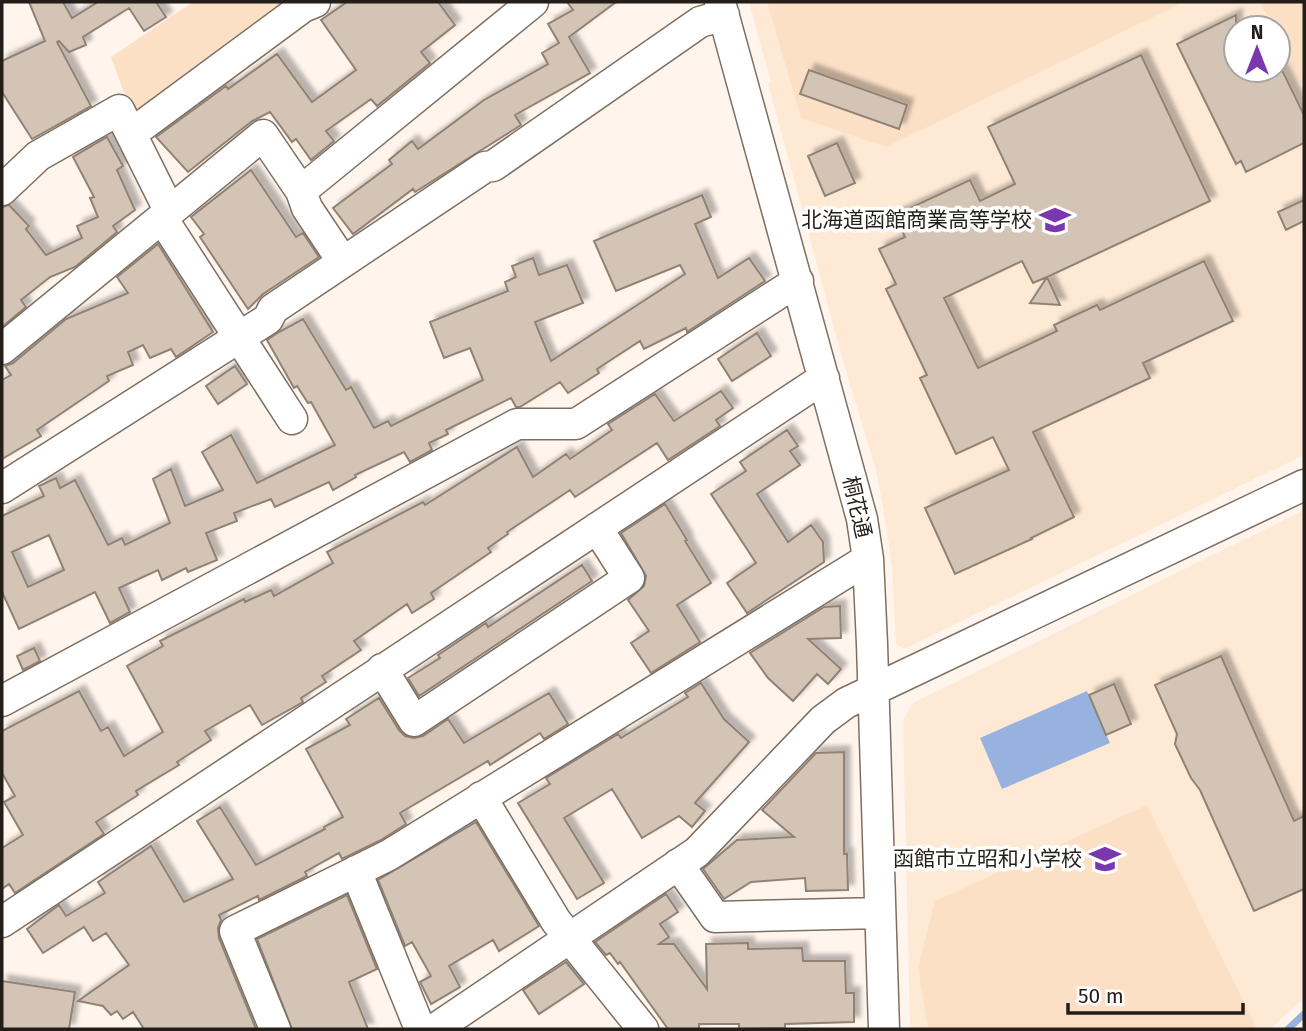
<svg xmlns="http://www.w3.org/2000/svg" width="1306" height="1031" font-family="'Fira Sans','Noto Sans JP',sans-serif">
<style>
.built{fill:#fee9d5;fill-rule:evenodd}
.green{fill:#fce0c6}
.water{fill:#98b2df}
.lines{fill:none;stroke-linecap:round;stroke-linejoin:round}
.stream{stroke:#98b2df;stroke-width:7}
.building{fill:#d3c4b6;stroke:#908275;stroke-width:2;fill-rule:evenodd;filter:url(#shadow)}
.minor-casing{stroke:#7d6f63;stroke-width:33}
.minor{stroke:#fff;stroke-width:30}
.labels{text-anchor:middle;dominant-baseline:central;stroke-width:7;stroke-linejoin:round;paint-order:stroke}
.poi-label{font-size:21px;fill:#231e19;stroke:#fff;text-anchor:end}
.street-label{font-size:21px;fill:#231e19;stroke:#fff}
</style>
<defs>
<filter id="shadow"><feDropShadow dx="6" dy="-6" stdDeviation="2" flood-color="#0004"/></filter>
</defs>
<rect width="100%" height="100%" fill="#fff5ed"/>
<path class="built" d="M749 2H1304V455L904 649 896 644 892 567 886 524 876 470 842 358 768 83 771 82ZM1236 28H1278V70H1236Z
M1304 510V998L1270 1029H910L903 720 913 703Z"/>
<path class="green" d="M193 2H295L142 111 130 110 111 57Z
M767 2H1177L1178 5 886 147 801 118Z
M1260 2H1304V85L1300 83 1278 39V28H1273Z
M1147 805 1257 1029H928L918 968 935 901Z"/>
<path class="water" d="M1087 691 1110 743 1002 789 980 738Z"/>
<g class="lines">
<path class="stream" d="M1288 1029 1304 1014"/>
</g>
<path class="building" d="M29 2H63L72 18 98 2H156L166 17 144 31 129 8 83 37 86 45 69 52 59 41 57 42 91 106 32 139 2 92V61L45 41Z
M347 2H438L455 25 421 52 430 63 377 106 371 99 326 131 334 141 311 160 296 139 292 142 270 112 252 121 188 172 156 137 226 86 228 89 277 54 312 102 356 70 321 20Z
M567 2H616L569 37 590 73 515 115 521 125 415 192 413 189 353 234 333 208 392 164 389 160 412 141 418 149 484 100 548 64 542 53 559 43 548 24 573 10Z
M1236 15V70H1282L1304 115V143L1246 172 1241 161 1236 164 1177 44Z
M1141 55 1210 201 1047 277 1060 305 1030 303 1047 277 1033 283 1022 261 944 298 978 368 1057 331 1054 325 1097 305 1100 310 1204 261 1233 321 1143 363 1150 378 1033 432 1074 517 1031 538 1032 539 955 574 925 508 1009 470 993 437 956 454 920 378 927 375 886 289 896 284 879 249 905 237 895 215 970 180 980 201 1015 184 988 127Z
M809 70 907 105 899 129 800 94Z
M107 137 123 166 117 170 135 210 113 226 117 232 75 267 50 277 21 300 26 307 2 327V207L9 205 29 226 26 229 46 255 82 238 77 226 98 217 90 198 94 197 73 157Z
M837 143 855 183 825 196 808 156Z
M251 170 296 237 303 233 319 257 263 294 248 309 200 237 204 234 191 217Z
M702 195 711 217 695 224 718 278 749 258 765 281 687 332 686 328 644 349 640 341 597 369 599 373 568 393 560 382 520 407H516L511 398 446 430 448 434 429 443 432 450 410 462 404 452 355 475 356 477 333 490 329 482 275 507 271 499 234 513 237 521 206 533 217 560 188 572 186 568 162 580 158 570 119 588 130 612 110 623 95 592 19 629 2 592V516L44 496 39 486 56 478 60 488 75 480 108 545 122 538 125 545 170 523 153 479 171 469 185 506 223 490 202 452 231 435 257 483 335 445 311 402 308 403 297 386 294 388 267 340 279 332 303 319 346 390 351 387 374 428 388 421 391 426 483 380 470 348 444 358 430 322 508 291 505 282 516 277 512 266 533 258 539 275 567 265 583 303 535 322 551 361 685 274 680 265 616 291 594 241ZM49 535 64 570 28 587 12 552Z
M1304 200V221L1286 230 1278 212Z
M158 244 213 332 176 357 171 349 150 358 143 345 128 352 133 365 107 376 109 381 37 430 41 436 2 459V380L11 375 5 366 13 363 66 319 128 293 117 277Z
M757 333 771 356 732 381 718 359Z
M235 366 247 384 218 404 206 386Z
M721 391 733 408 716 420 720 426 668 460 657 443 575 497 570 490 507 532 508 534 488 548 491 552 431 593 434 599 412 613 407 604 354 641 361 650 322 676 326 682 301 698 303 702 262 725 250 705 205 731 211 740 177 762 179 765 136 791 138 795 96 822 104 834 15 893 9 884 2 889V848L23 835 4 802 15 796 2 773V731L79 691 101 731 108 727 124 756 163 732 127 666 163 646 160 641 244 599 245 602 271 590 274 596 333 563 327 552 423 502 425 505 517 447 533 477 566 454 570 459 612 430 608 424 655 394 674 421Z
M787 430 798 446 790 451 800 465 757 494 788 542 811 525 823 542 824 562 747 613 727 583 756 563 711 494 746 471 740 462Z
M665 504 687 540 685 541 711 583 677 605 700 642 651 673 631 643 649 631 628 600 644 586 646 576 621 533Z
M582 565 592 581 419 696 408 678 440 658 438 655 486 623 488 627Z
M840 606 841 638 808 639 841 669 828 684 817 674 793 701 768 678 750 653 824 607Z
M34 648 40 661 23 670 17 656Z
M1221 656 1294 821 1304 816V889L1254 911 1200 790 1191 778 1175 744 1177 734 1155 685Z
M701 683 724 719 749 742 695 803 705 811 692 827 679 816 642 838 612 789 564 818 604 883 577 899 518 803 550 784 546 778 618 734 621 738 688 697 685 693Z
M1114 684 1131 724 1106 735 1089 695Z
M549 693 568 724 544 739 540 733 490 765 488 761 400 813 406 824 381 840 342 859 339 853 305 872 307 876 259 900 258 896 219 915 221 920 218 928 219 938 256 1029H144L133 1012 123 1019 117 1011 111 1015 103 1006 78 1001 129 965 106 933 93 941 84 927 43 953 27 929 59 905 66 916 105 893 98 882 151 846 184 902 233 879 197 821 220 807 256 865 325 829 324 827 343 817 306 749 350 725 346 719 379 698 399 730 405 736 414 738 423 736 448 719 464 743Z
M844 752V854H847L848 890 806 891 805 878 751 882 724 899 703 869 737 840 794 837 762 810 816 753Z
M476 822 539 926 499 951 493 940 449 966 460 987 431 1004 420 982 431 976 412 942 405 946 378 880Z
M666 894 678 912 660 924 669 937 659 944H674L707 989 706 944 748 943V949L802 948 803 961H845L846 993H854V1022L785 1024V1028L739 1029V1024H699V1029H668L620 962 618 964 610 953 606 955 595 942Z
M347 895 377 969 349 982 368 1029H292L257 939Z
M566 962 584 984 539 1014 523 990Z
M2 981 75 992 69 1029H2Z"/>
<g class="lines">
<defs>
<path id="minor" d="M720 2 862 519 868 559 872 644 884 1029
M131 134 303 7 315 2
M2 190 38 156 119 110 170 212
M301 191 533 2
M162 218 292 419
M2 349 263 135 301 191 307 208 343 262
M2 488 268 319 273 309 485 167 493 166 700 22 724 15
M382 669 414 721 629 578 597 528
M2 701 517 424H576L798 281
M481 797 556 921 643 1029
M678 864 715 917 880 913
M356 871 420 1029
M2 922 824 378
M275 1029 235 931 389 855 868 559
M435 1029 697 852 823 720 846 703 1304 485"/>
</defs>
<use href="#minor" class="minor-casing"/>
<use href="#minor" class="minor"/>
</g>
<defs>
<symbol id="school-bare" viewBox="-9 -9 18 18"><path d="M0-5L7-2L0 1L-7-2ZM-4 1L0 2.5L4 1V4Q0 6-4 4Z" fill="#7938ad" stroke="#fff" stroke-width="2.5" paint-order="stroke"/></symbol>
</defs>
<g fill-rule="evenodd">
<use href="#school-bare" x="1033" y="198" width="44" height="44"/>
<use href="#school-bare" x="1083" y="837" width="44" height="44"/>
</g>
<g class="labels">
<g class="poi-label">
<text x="1032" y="220">北海道函館商業高等学校</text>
<text x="1082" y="859">函館市立昭和小学校</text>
</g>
<g class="street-label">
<text transform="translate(857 507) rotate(77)">桐花通</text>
</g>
</g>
<rect width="1306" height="1031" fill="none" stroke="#231e19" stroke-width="7"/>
<g transform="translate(1257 49)"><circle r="33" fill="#ffffff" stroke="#a7a5a3" stroke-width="2"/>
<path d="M0-5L12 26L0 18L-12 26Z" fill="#7938ad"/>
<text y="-10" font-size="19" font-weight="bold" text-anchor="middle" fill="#231e19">N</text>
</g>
<path d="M1068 1003v10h175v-10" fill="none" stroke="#231e19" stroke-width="3.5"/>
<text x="1078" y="1003" font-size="21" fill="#231e19" stroke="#ffffff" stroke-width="5" paint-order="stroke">50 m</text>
</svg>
